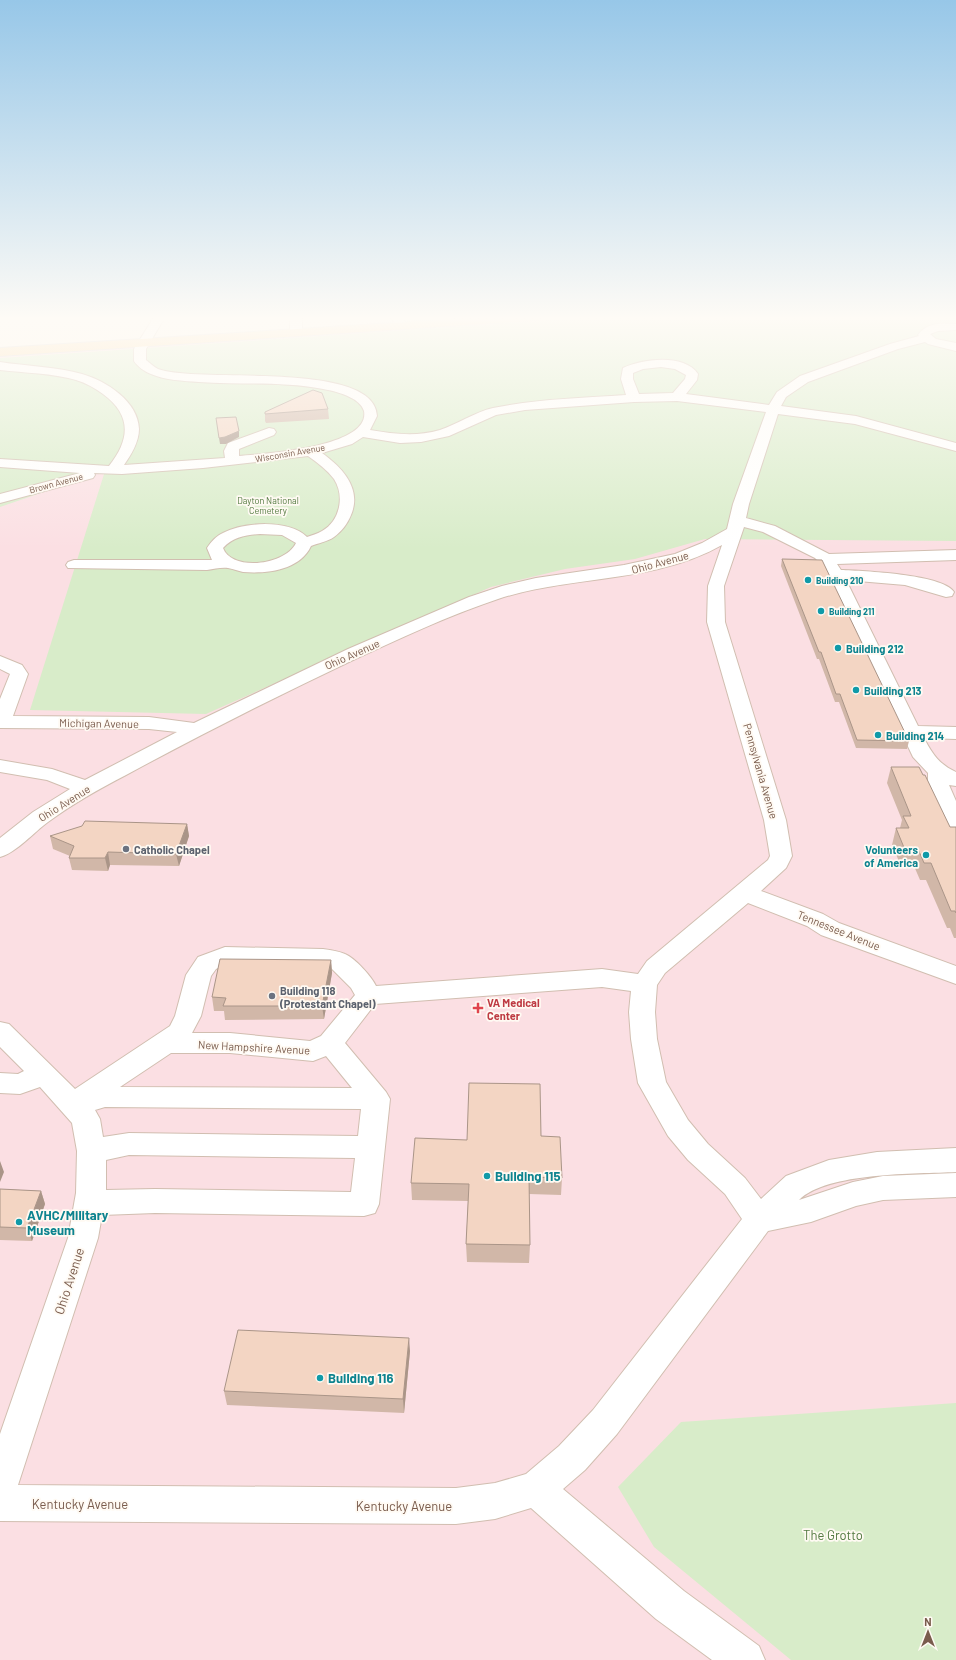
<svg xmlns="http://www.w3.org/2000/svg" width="956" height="1660" font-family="Barlow,sans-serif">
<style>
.medical{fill:#fbdfe3}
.green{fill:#d8ecc9}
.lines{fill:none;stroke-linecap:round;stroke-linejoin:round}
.minor-casing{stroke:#d1beb0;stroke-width:2}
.major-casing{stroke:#dad1cd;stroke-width:2}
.minor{fill:#fff;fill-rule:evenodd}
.major{fill:#fbd9a5;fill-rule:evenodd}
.wall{fill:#d1b7a8}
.shaded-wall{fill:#aa9588}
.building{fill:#f3d5c3;stroke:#aa9588}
.culture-dot{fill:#0f9aa8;stroke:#fffaf3;stroke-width:1.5}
.worship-dot{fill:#6b7280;stroke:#fffaf3;stroke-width:1.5}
.health-dot{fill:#e0444e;stroke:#fffaf3;stroke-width:1.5}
.labels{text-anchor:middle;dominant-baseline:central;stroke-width:3.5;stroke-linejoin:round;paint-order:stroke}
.far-street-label{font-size:9px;fill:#7a5c4d;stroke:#fffaf3}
.far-park-label{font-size:9px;fill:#537a41;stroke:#fffaf3}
.far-culture-label{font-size:9px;font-weight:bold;fill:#0d838f;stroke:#fffaf3;text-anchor:start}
.street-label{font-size:11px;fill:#7a5c4d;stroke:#fffaf3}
.culture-label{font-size:11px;font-weight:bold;fill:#0d838f;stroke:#fffaf3;text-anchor:start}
.worship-label{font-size:11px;font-weight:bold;fill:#5b616d;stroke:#fffaf3;text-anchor:start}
.health-label{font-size:11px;font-weight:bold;fill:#be3a42;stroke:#fffaf3;text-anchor:start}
.near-culture-label{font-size:13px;font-weight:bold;fill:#0d838f;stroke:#fffaf3;text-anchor:start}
.near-street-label{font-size:13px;fill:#7a5c4d;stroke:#fffaf3}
.near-park-label{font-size:13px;fill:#537a41;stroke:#fffaf3}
</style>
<rect width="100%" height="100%" fill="#fdf6ec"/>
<path class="medical" d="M597 317H956V1660H0V356Z"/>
<path class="green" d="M598 317H956V541L705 539 635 559 565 569 491 587 206 714 30 710 105 471 0 507V358Z
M956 1403V1660H791L654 1547 618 1487 681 1422Z"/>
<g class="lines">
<defs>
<path id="minor" d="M154 317H165L146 349V360C150 363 154 367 158 369 196 384 375 359 377 416L370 430C394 434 416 437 440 430 458 424 475 412 493 408 537 399 582 398 626 395L621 379 623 368C642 359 684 353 698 374L697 380 686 394 769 405 777 392 800 376 890 344 919 336 918 335C927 322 942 323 956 324V330L938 331 930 334 936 339 956 343V351L928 344 925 342 898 349 808 382 786 397 781 406 856 416 956 443V451L855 424 778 414 749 504 746 518 775 526 829 554 956 550V560L837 564 841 570C863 571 942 574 954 592L952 596 946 597 905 585 846 580 918 726 956 727V739L924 738C932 754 940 765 956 772V786L949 785 956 801V831L948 829 945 824 928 788V773L913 757 822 565 815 558 763 532 744 527 724 586 725 622 786 820 792 856 786 868 761 891 823 914 839 923 956 966V984L821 935 807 926 748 903 665 973 657 985 655 1012 657 1039 666 1082 688 1120 708 1144 745 1178 761 1199 786 1176 829 1160 877 1152 956 1148V1172C916 1174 827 1172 799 1200L853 1182 883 1176 956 1173V1197L883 1200 856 1206 811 1222 768 1231 617 1434 585 1470 563 1489 684 1591 759 1646 765 1660H712L656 1619 531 1508 495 1519 456 1524 0 1521V1434L68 1238 76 1193 77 1151 72 1123 40 1087 20 1094 0 1093V1073L18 1074 24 1071 0 1047V1022L9 1024 75 1089 170 1026 175 1016 186 975 198 957 225 947 323 949C330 950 338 951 345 954 355 958 372 977 376 986L602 969 638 974 647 961 768 860 770 856 764 820 707 622 708 586 722 545C654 584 570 575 498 599 447 616 399 639 351 661 275 697 200 735 126 775 99 789 72 804 48 822 34 832 16 853 0 857V838L33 812 70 789 47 780 0 772V760L52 769 85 780 177 732 149 729 0 728V699L10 674 0 669V656L22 665 28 674 13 716 149 717 194 723 348 649 469 597 502 586 536 578 624 565 675 554 702 543 727 529 733 504 766 412 677 401 634 402 525 410 496 415 449 436 421 442 400 443 363 437 352 444 322 453C343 468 362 489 351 515 348 523 341 532 334 537 327 542 318 543 311 546 300 570 267 574 243 572 238 571 234 569 228 568 222 567 214 569 207 570L68 568 66 565 68 562 74 560H212L207 548C211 542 216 536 223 533 243 522 289 519 307 537 312 535 317 534 322 531 340 521 345 496 334 479 327 470 318 463 308 456L203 468 122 474 94 473 95 475 93 478 0 503V494L80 473 0 467V459L109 466C130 440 132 415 103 394 95 388 86 383 76 380 53 373 24 373 0 370V362C25 366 59 367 82 374 106 381 138 401 139 429 139 442 131 455 124 465L225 458 224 451 228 443 269 428 274 429 276 432 274 435 239 449V456C261 454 371 448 364 411 360 397 335 391 323 389 282 381 240 385 199 382 183 381 165 380 151 374 145 372 137 366 134 361V349ZM661 367 675 369 686 375 685 379 673 393 639 394 633 379V373L643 369ZM260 534 282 535 296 543C286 565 232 572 223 548 233 537 246 535 260 534ZM228 963 330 967 351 988 355 995 321 1036 310 1041 230 1033H192L201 1016 211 976 216 969ZM602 987 631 991 629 1012 631 1039 638 1083 668 1136 688 1160 725 1194 742 1219 593 1410 559 1446 526 1474 495 1483 456 1488 18 1485 98 1238 102 1215 155 1213 364 1216 375 1213 379 1204 390 1099 386 1092 345 1043 375 1004ZM171 1053H230L313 1061 326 1056 352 1088 120 1087ZM105 1107 361 1109 358 1136 129 1133 103 1137 100 1119 95 1110ZM129 1155 355 1158 351 1192 155 1189 106 1190V1160Z
M290 317H302V333L300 335H292L290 333Z
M391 317H402L407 326 405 328H397Z"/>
<path id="major" d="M487 317H544L539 320 0 356V348Z"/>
</defs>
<use href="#minor" class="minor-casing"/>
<use href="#major" class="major-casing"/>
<use href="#minor" class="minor"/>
<use href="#major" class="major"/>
</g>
<path class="wall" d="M328 409 329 419 266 423 265 421V412Z
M782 559 909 741 907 749 856 748 839 702H835L819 659H817L781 566Z
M891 767 923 775 950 827H956V938H954L950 928H947L926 880H920L914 866H901L892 845 896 828H900L902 820 887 783Z
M187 824 189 836 179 866 110 865 108 871 72 870 69 858 70 856 53 849 50 836Z
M331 960 332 973 324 1019 225 1020 224 1011H214L212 997Z
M541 1136 562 1178 561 1195 529 1194 530 1245 529 1263 467 1262 466 1244 468 1201 412 1200 411 1183 467 1140Z
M0 1189 41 1191 45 1204 32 1241 0 1240Z
M410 1351 404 1413 227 1405 224 1391Z"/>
<path class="shaded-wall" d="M239 431V437L226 444H220L219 438Z
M187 824 189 836 179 866 176 854Z
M108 852 110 865 108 871 105 858Z
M331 960 332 973 324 1019 322 1006Z
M0 1161 4 1172 0 1182Z
M41 1191 45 1204 32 1241 27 1228Z
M409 1338 410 1351 404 1413 403 1399Z"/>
<path class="building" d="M313 390 322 393 328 409 265 414V412Z
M236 417 239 431 225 437 219 438 216 418Z
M782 559 822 560 909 741 857 740 840 694H836L821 652H819Z
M891 767H919L923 775H925L950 827H956V913L955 911H951L931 863H924L918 849 905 850 896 828H909L903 816H911Z
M85 821 187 824 176 854 108 852 105 858H69L74 846 50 836 82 826Z
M220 959 331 960 322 1006H223L226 998 212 997Z
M469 1083 540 1084 541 1136 560 1137 562 1178 529 1177 530 1245 466 1244 469 1184 411 1183 415 1138 467 1140Z
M0 1189 41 1191 27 1228 0 1227Z
M238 1330 409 1338 403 1399 224 1391Z"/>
<linearGradient id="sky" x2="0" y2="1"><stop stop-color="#97c7e8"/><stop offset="0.58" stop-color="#fefbf6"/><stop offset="1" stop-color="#fefbf6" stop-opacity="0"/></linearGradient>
<rect width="956" height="549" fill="url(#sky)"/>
<g class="culture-dot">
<circle cx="808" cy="580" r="4"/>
<circle cx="821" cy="611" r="4"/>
<circle cx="838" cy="648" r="4"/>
<circle cx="856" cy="690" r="4"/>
<circle cx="878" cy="735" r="4"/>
<circle cx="926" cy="855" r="4"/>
<circle cx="487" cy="1176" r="4"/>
<circle cx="19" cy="1222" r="4"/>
<circle cx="320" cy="1378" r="4"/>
</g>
<g class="worship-dot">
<circle cx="126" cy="849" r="4"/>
<circle cx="272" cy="996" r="4"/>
</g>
<path class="health-dot" d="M476 1002h4v4h4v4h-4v4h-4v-4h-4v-4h4z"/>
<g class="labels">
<g class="far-street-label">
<text transform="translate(290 453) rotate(-10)">Wisconsin Avenue</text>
<text transform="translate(56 483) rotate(-15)">Brown Avenue</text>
</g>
<g class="far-park-label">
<text x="268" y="500">Dayton National<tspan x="268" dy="10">Cemetery</tspan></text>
</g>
<g class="far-culture-label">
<text x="816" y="580">Building 210</text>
<text x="829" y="611">Building 211</text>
</g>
<g class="street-label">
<text transform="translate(660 562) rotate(-15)">Ohio Avenue</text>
<text transform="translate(352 654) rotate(-24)">Ohio Avenue</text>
<text transform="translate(99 723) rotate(1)">Michigan Avenue</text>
<text transform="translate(761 771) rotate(74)">Pennsylvania Avenue</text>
<text transform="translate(64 803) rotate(-32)">Ohio Avenue</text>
<text transform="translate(839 930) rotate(22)">Tennessee Avenue</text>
<text transform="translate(254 1047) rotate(3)">New Hampshire Avenue</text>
</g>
<g class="culture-label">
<text x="846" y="648">Building 212</text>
<text x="864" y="690">Building 213</text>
<text x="886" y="735">Building 214</text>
<text x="918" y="849" text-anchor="end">Volunteers<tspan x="918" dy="13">of America</tspan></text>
</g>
<g class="worship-label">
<text x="134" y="849">Catholic Chapel</text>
<text x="280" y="990">Building 118<tspan x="280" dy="13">(Protestant Chapel)</tspan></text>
</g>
<g class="health-label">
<text x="487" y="1002">VA Medical<tspan x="487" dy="13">Center</tspan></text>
</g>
<g class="near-culture-label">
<text x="495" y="1176">Building 115</text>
<text x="27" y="1215">AVHC/Military<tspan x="27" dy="15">Museum</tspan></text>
<text x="328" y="1378">Building 116</text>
</g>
<g class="near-street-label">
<text transform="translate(69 1281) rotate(-72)">Ohio Avenue</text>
<text x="80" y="1504">Kentucky Avenue</text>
<text x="404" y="1506">Kentucky Avenue</text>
</g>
<g class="near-park-label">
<text x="833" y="1535">The Grotto</text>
</g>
</g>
<g transform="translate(928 1632)" stroke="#fffaf3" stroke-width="3" paint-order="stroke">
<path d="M0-3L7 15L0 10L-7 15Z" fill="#7a5c4d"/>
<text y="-6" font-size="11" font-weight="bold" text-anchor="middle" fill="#7a5c4d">N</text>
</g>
</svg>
